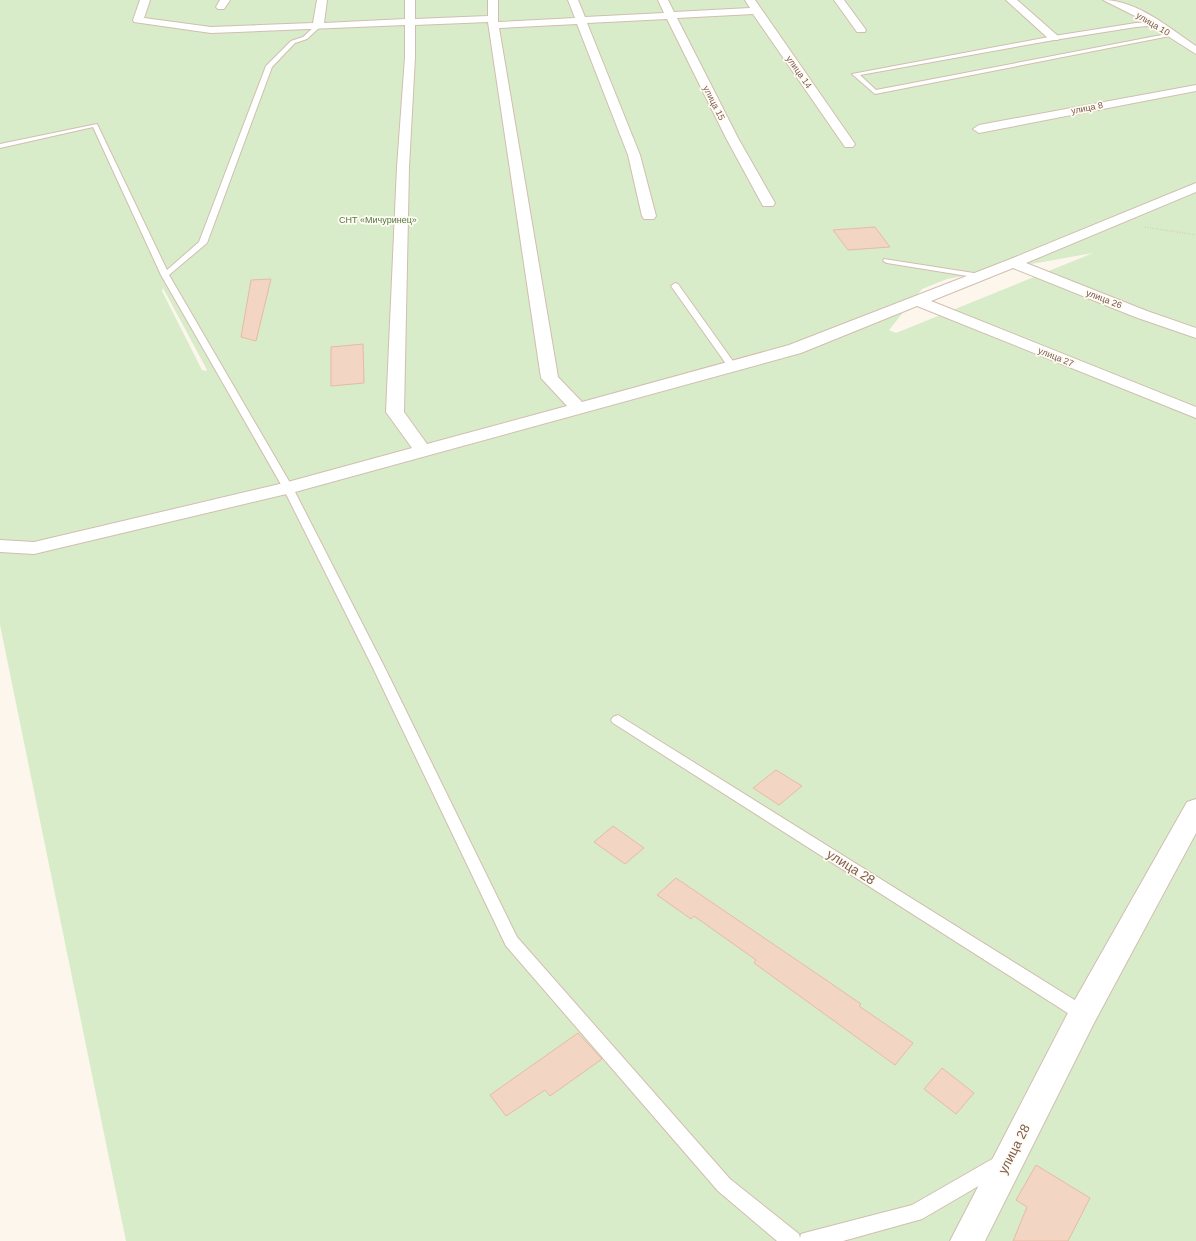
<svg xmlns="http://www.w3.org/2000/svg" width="1196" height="1241" font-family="Helvetica,sans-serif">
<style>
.green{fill:#d8ecc9;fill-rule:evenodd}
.building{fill:#f3d5c3;stroke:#e6bba3}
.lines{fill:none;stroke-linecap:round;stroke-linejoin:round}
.service-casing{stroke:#d1beb0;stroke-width:2}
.minor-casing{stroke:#d1beb0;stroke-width:2}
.path{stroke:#d9b8a5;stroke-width:1.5;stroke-dasharray:0.5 2;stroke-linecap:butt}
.service{fill:#fff;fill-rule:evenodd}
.minor{fill:#fff;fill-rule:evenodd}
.labels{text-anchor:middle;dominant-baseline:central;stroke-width:3.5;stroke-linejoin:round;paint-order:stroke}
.far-street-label{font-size:9px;fill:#7a5c4d;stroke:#fffaf3}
.far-park-label{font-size:9px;fill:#537a41;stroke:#fffaf3}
.near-street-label{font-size:13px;fill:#7a5c4d;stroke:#fffaf3}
</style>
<rect width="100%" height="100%" fill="#fdf6ec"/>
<path class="green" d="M0 0H1196V1241H126L0 625ZM1093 253 896 333 889 330 922 289 947 279ZM163 288 207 370 206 371 202 370 162 291Z"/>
<path class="building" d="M875 227 890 247 848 250 833 230Z
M271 279 256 341 241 337 251 280Z
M363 344 364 383 331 386V347Z
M776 770 802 786 779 805 753 788Z
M613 826 644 848 625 864 594 842Z
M676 878 826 980 861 1004 859 1006 913 1043 895 1065 754 963 756 960 694 916 691 919 657 895Z
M578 1033 602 1059 550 1096 545 1090 506 1116 490 1095Z
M942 1068 974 1093 956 1114 924 1089Z
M1036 1165 1090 1198 1068 1241H1013L1027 1207 1016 1200Z"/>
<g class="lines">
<defs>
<path id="service" d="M1156 22 1158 25 1136 27 1054 40 860 75 876 90 1172 33 1175 35 875 94 852 74 1054 36 1136 23Z
M316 25 321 26 307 39 295 43 272 67 207 243 169 275 293 488 385 668 517 937 730 1179 799 1234 800 1238 801 1234 808 1232 912 1205 994 1158 1000 1155 1006 1158 1009 1164 1006 1170 922 1219 843 1241H777L718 1191 506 946 373 668 283 488 161 275 93 127 0 148V144L97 124 167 270 199 242 266 66 291 41 303 37Z
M884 259 980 274 984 276 980 278 887 263 883 261Z
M675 283 678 284 735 364V368H729L671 286Z
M618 715 1089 1009 1091 1014 1089 1019 1083 1021 1077 1019 613 723 611 720 613 717Z"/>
<path id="minor" d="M140 0H150L144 18 211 27 313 23 317 0H327L324 23 405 19V0H415V19L488 16V0H498V22L575 18 568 0H578L585 17 664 13 658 0H668L674 12 750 8 745 0H755L855 144 853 147H845L753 14 677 18 738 138 775 203 773 206H763L726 138 667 19 587 23 640 155 656 216 654 219H644L642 216 628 155 577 24 499 28 558 377 582 402 789 345 1008 260 1196 183V192L1026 263 1147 311 1196 328V338L1135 317 1013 268 931 301 1196 407V418L917 306 801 353 295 492 34 554 0 552V540L34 542 284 483 412 448 386 412 397 167 405 57V25L211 33 134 22 133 20ZM488 22 541 378 567 406 427 444 404 412 409 167 415 57V25Z
M220 0H230L224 9H218L216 7Z
M834 0H844L866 30 865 32H857Z
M1006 0H1017L1058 36 1059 38 1058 40H1050Z
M1103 0C1137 0 1169 28 1196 46V54L1141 19Z
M1196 85V91L979 133 973 129 979 125Z
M1196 799V833L1094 1023 985 1241H950L1072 1005 1187 802Z"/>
</defs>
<use href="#service" class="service-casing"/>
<use href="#minor" class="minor-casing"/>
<path class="path" d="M1145 227 1196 235"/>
<use href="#service" class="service"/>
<use href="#minor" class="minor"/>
</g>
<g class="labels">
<g class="far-street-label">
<text transform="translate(1153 24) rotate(31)">улица 10</text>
<text transform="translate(799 72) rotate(55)">улица 14</text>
<text transform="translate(714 103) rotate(63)">улица 15</text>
<text transform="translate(1087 108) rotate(-11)">улица 8</text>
<text transform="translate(1104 299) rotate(21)">улица 26</text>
<text transform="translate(1056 357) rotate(22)">улица 27</text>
</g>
<g class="far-park-label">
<text x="378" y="220">СНТ «Мичуринец»</text>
</g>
<g class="near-street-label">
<text transform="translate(851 867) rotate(32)">улица 28</text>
<text transform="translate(1014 1149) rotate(-63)">улица 28</text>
</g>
</g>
</svg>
